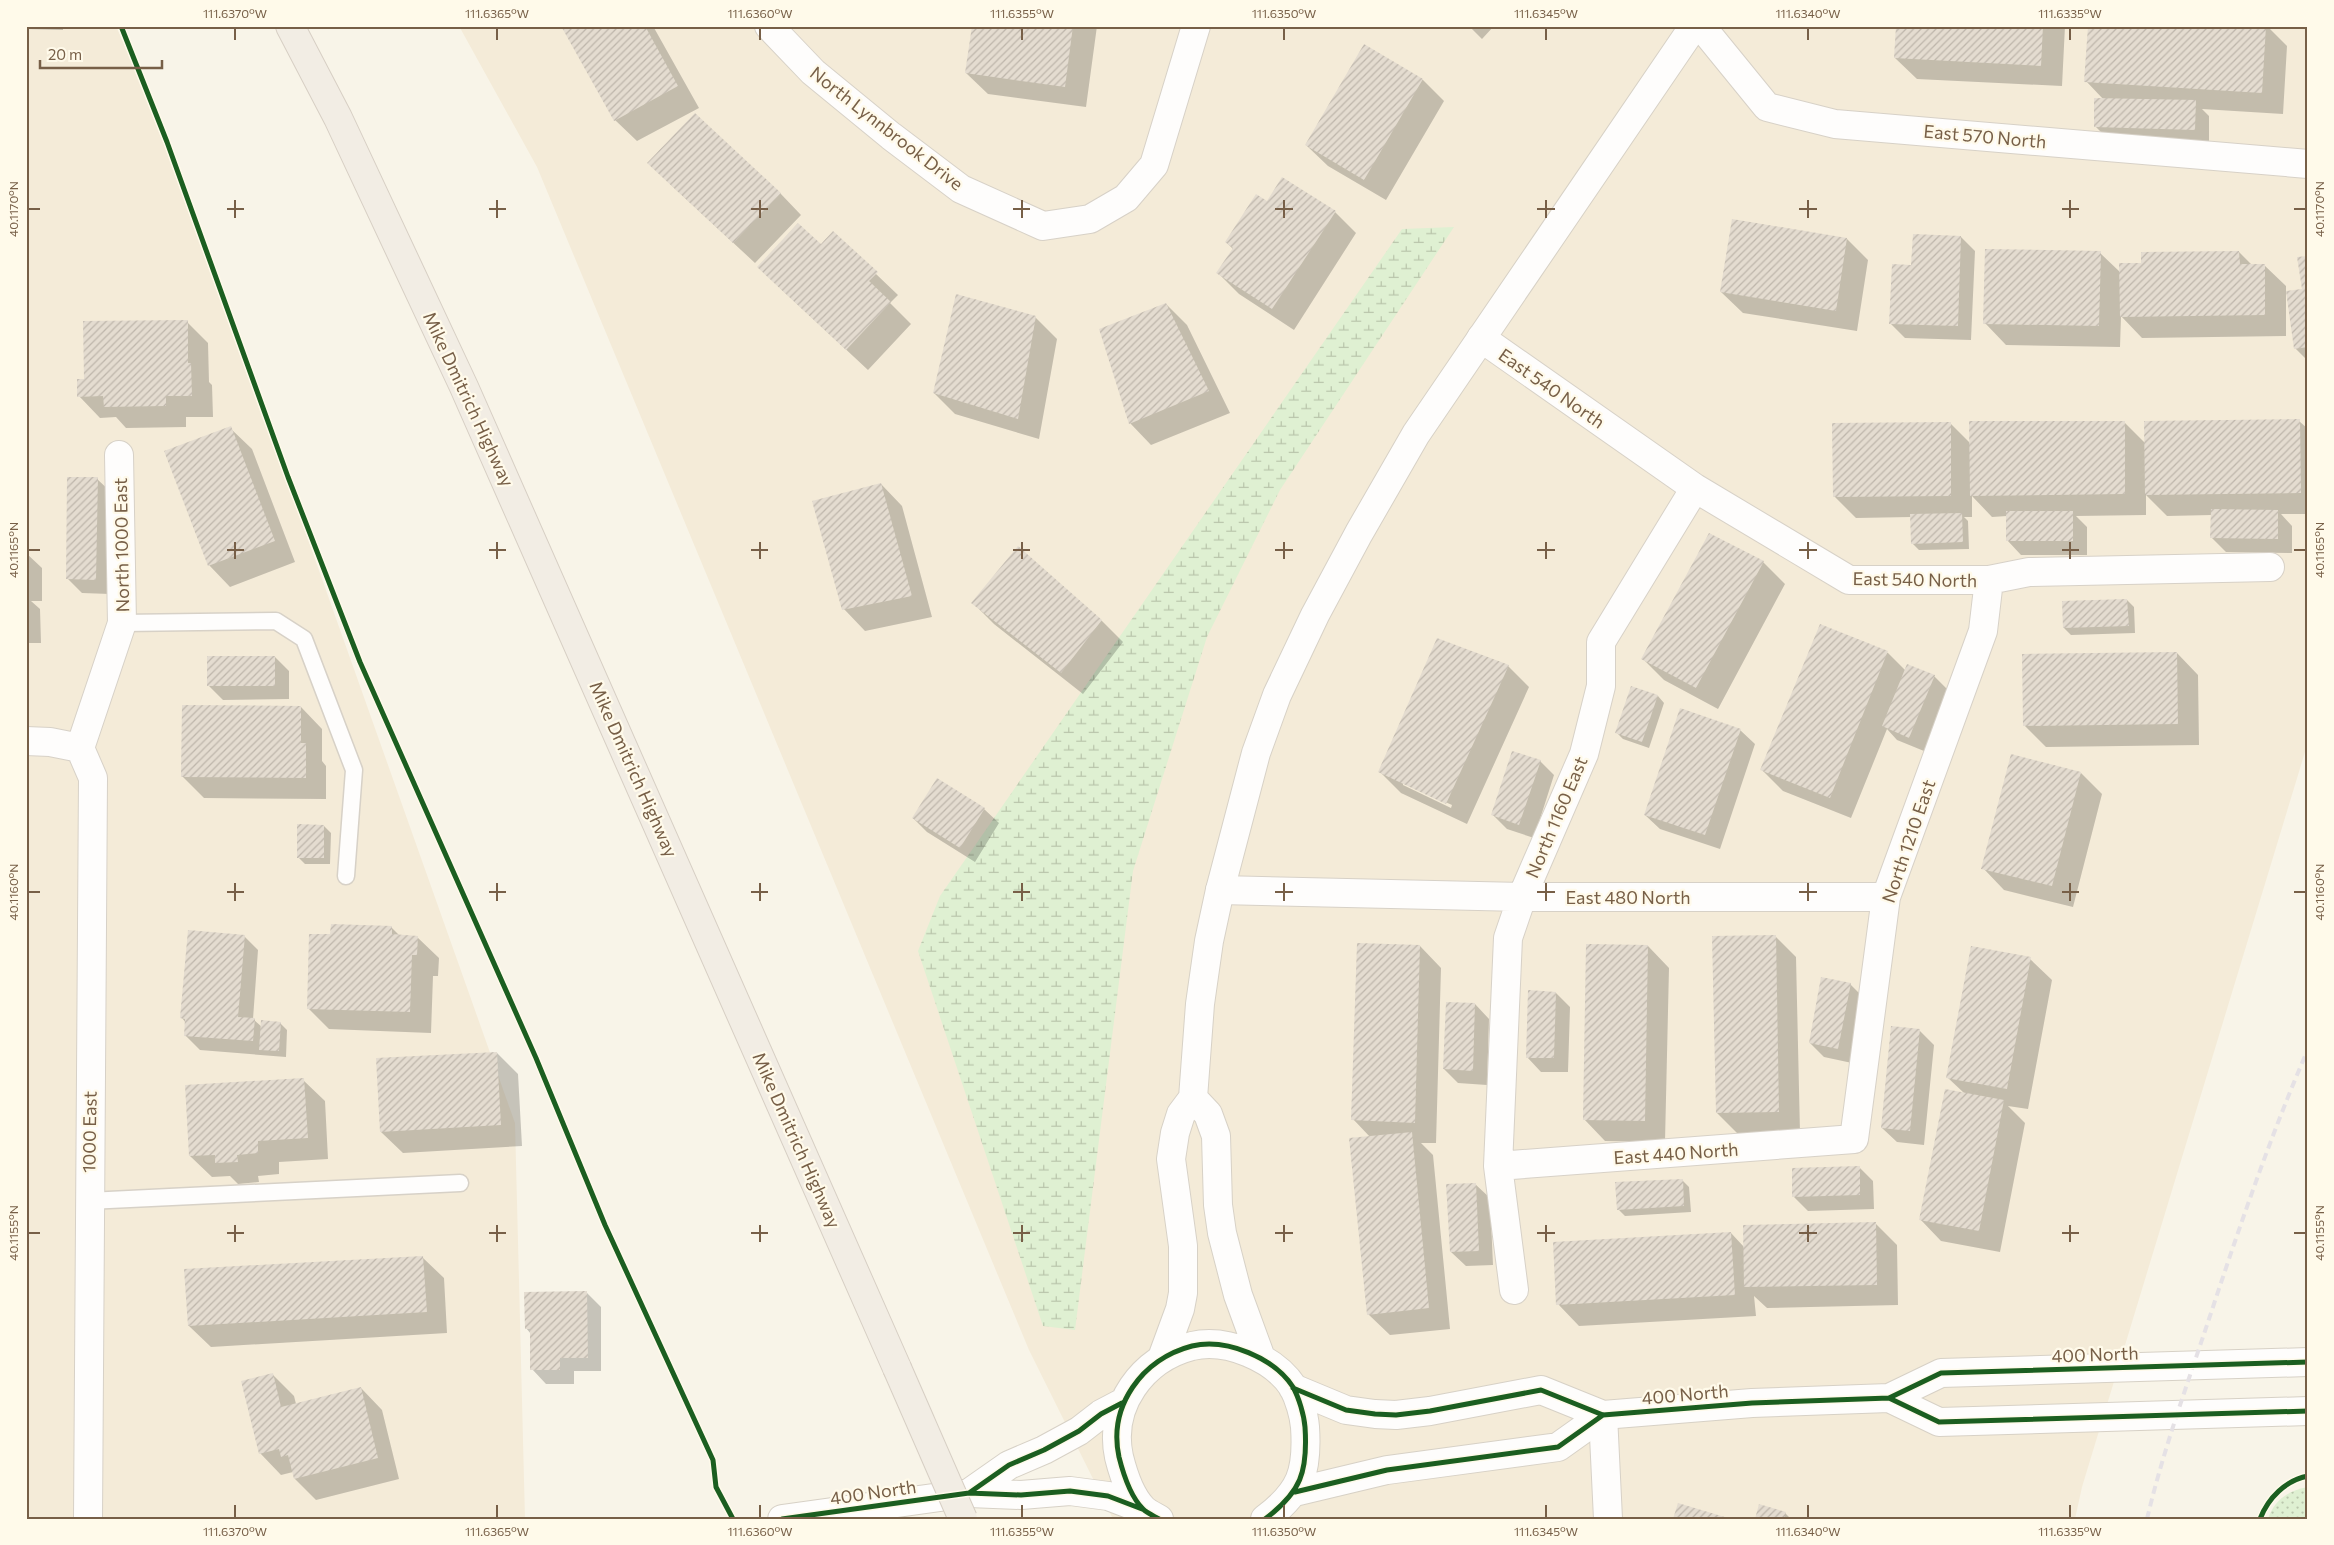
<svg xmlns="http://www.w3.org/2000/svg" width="2334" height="1545" font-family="Commissioner,sans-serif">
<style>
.residential{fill:#f4ebd8}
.grass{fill:url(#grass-dots)}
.wetland{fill:url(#wetland-marsh)}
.shadow{fill:#0003;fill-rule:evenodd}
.building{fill:url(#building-hatch)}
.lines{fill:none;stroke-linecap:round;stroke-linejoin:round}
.service-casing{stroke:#d7d1c7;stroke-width:19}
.minor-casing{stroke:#d7d1c7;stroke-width:30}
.secondary-casing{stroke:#d7d1c6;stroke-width:30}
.trunk-casing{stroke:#d7cfc4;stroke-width:30}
.service{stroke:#fefdfc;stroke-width:16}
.minor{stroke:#fefdfc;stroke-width:28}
.secondary{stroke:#fefdfc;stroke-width:28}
.trunk{stroke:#f2ede4;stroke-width:28}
.rail{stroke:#e5e1e5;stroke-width:4;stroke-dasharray:8 5;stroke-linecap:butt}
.trunk-bridge-casing{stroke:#d7cfc4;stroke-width:30;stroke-linecap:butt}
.trunk-bridge{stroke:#f2ede4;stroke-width:28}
.cycleway-casing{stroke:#fffaea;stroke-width:8}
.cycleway{stroke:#1b5e20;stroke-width:5}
.ticks{fill:none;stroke:#775f47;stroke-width:2}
.labels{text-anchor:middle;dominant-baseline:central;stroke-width:4.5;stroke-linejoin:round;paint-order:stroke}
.street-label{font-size:18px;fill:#775f47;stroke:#fffaea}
.neatline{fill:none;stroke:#775f47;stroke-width:2}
.ticks-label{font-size:12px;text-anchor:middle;fill:#775f47}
</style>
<defs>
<pattern id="grass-dots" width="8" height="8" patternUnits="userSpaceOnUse" patternTransform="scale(1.25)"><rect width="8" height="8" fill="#dff0d2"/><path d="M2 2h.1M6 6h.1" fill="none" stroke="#bac6ac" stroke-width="1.8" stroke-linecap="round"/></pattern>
<pattern id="wetland-marsh" width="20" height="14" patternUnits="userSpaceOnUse" patternTransform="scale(1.25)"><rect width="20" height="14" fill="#dff0d2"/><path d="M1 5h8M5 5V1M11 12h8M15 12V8" fill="none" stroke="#bac6ac"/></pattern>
<pattern id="building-hatch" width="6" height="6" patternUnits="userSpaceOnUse" patternTransform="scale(1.25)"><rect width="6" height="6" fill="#e4dcd0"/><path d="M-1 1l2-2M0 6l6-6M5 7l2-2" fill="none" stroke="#beb6ab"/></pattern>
</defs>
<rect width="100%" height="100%" fill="#f8f4e8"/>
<path class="residential" d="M26 26H116L167 142 515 1123 525 1519H26Z
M459 26H2308V742L2082 1487 2075 1519H1113L1029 1350 537 167Z"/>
<path class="grass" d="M2308 1487V1519H2268C2274 1500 2289 1490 2308 1487Z"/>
<path class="wetland" d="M1454 227 1280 490 1207 637 1133 871 1075 1330 1043 1326 918 951 940 896 1402 229Z"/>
<path class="shadow" d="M26 26H63V30L26 29Z
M563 26H653L699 108 637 141 615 120Z
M973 26H1097L1086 107 988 94 966 73Z
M1469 26H1494L1482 39Z
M1897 26H2065L2062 86 1917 79 1895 58Z
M2089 26H2267L2287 46 2283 114 2202 109 2209 116V144L2110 141 2095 126 2104 100 2086 81Z
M1364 46 1423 80 1444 101 1386 200 1328 166 1306 145Z
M670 184 780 193 801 215 755 263Z
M1267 202 1335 212 1356 233 1294 330 1239 294 1218 273 1233 249 1226 242Z
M833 233 898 295 890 303 911 324 868 370 780 288Z
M1961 237 1975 251 1971 340 1905 338 1890 323Z
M1847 239 1868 260 1857 331 1743 313 1721 292Z
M2239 252 2252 265H2264L2286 286V336L2142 338 2121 316 2120 347 2006 345 1985 323 2100 253 2120 272 2142 264Z
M2308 257V361L2295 348Z
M1166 304 1187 325 1230 413 1151 445 1130 423Z
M1035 317 1057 339 1039 439 955 414 934 393Z
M187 322 208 343 209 382 212 385 213 417H186V427L126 428 116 417 100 418 79 396Z
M2299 421 2308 429V514H2281L2292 526V553L2226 552 2212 538V515L2167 516 2146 495V515L2076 516 2087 527V555H2021L2007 540V516L1992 517 1972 496V517H1964L1968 521 1969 549 1919 550 1912 543 1911 517 1856 518 1835 497 1950 423 1971 444 2124 422 2145 443Z
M230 428 252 449 295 562 230 587 209 565Z
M97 479 112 493 110 594 82 593 68 579Z
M881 484 902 506 932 617 865 631 844 609Z
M1710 534 1763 562 1785 584 1718 709 1664 680 1643 659Z
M1018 548 1102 621 1123 642 1083 694 994 624 973 603Z
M26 553 42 568V601H31L40 609 41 643H26Z
M2127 600 2134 607 2135 633 2071 635 2064 628Z
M1820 626 1888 653 1906 671 1934 676 1949 691 1924 751 1897 740 1887 729 1851 818 1783 791 1762 770Z
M2177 653 2198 675 2199 745 2046 747 2024 725Z
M275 657 289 671V699L223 700 209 686Z
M1508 666 1529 687 1467 824 1401 793 1380 772ZM1403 783 1452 805 1451 808 1403 785Z
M1658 696 1664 703 1649 748 1623 739 1616 732Z
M301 707 322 729V761L326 766V799L204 798 183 777Z
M1740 730 1755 744 1720 849 1660 829 1645 815Z
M1540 761 1554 775 1534 838 1507 829 1493 815Z
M2081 773 2102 794 2073 907 2004 890 1983 868Z
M984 809 999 823 975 862 927 832 913 818Z
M324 826 331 833 330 864H305L298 857Z
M391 927 400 936 417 937 439 958 438 976H433L431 1033 329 1029 308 1008 331 935Z
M244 936 258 950 253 1019 262 1027 280 1023 287 1030 286 1057 200 1050 185 1035 186 1023 182 1018Z
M1775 936 1796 957 1800 1133 1738 1134 1717 1113Z
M1420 946 1441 968 1436 1143H1421L1433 1155 1450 1329 1390 1335 1368 1314 1371 1138 1353 1119Z
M1648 946 1669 968 1665 1142 1605 1141 1584 1119Z
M2030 959 2052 980 2028 1109 2008 1106 2025 1123 2000 1252 1941 1241 1920 1219 1964 1093 1947 1077Z
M1850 984 1864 998 1852 1063 1824 1057 1810 1043Z
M1556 993 1570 1007 1568 1072H1541L1527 1057Z
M1475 1004 1489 1019 1487 1085 1458 1083 1444 1069Z
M1919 1030 1934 1045 1924 1145 1897 1142 1882 1128Z
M497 1053 518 1074 522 1146 403 1153 381 1132Z
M303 1080 325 1101 328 1159 279 1162V1174L258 1176 259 1182 238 1184 230 1176 212 1177 190 1156Z
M1859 1167 1873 1181 1874 1209 1808 1211 1794 1197Z
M1682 1180 1689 1187 1691 1212 1625 1216 1619 1210Z
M1475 1184 1490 1198 1493 1265 1466 1266 1451 1252Z
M1876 1224 1897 1245 1898 1305 1767 1308 1754 1296 1756 1316 1579 1326 1558 1304 1731 1233 1744 1247Z
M422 1257 444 1278 447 1333 211 1347 189 1326Z
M587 1293 601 1307V1371H574V1384H546L532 1369 531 1334 526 1328Z
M273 1375 294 1396 296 1404 361 1388 382 1410 399 1479 316 1500 295 1479 293 1472 281 1475 260 1453Z
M1785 1513 1791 1519H1756Z"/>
<path class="building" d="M561 26H645L678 86 614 121Z
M972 26H1073L1065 87 965 73Z
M1896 26H2043L2041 66 1894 58Z
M2088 26H2266L2262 93 2084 82Z
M1364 44 1423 79 1364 180 1305 145Z
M2094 98 2196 100 2195 130 2094 127Z
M695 113 781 193 733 243 647 163Z
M1282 177 1336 211 1272 309 1216 273 1233 248 1225 242 1256 194 1267 201Z
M1732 219 1847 238 1836 311 1720 292Z
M798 223 821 244 833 231 878 272 869 281 891 302 846 350 757 267Z
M1913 234 1961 236 1958 326 1889 324 1892 264 1911 265Z
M1985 249 2101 251 2099 326 1983 324Z
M2239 251 2240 264H2265V315L2120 317 2119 263H2141V252Z
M2308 256V347L2294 349 2286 291 2302 289 2297 257Z
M956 294 1036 316 1018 419 933 393Z
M1166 303 1209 391 1129 424 1099 329Z
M188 320V363H191L192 396H166V406L104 407 103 396 77 397V379H84L83 321Z
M2300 419 2301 493 2145 495 2144 421Z
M1969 421H2125V494L1970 496Z
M1951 422V496L1833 497 1832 423Z
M231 426 275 541 208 566 164 451Z
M67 477H98L96 580 66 579Z
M881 483 912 596 842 610 812 501Z
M2211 509 2278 510V539L2210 538Z
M2006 511H2073V541H2006Z
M1962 513 1963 542 1911 544 1910 514Z
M1709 533 1764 561 1696 688 1641 659Z
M1018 546 1102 620 1061 673 971 603Z
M2127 599 2129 626 2063 628 2062 601Z
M1820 624 1888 651 1830 798 1760 770Z
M1437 638 1509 665 1446 804 1378 772Z
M2177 652 2178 724 2023 726 2022 654Z
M207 656H275V686H207Z
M1907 664 1935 675 1909 738 1882 726Z
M1631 686 1658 695 1642 742 1615 733Z
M182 705 301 706V743H306V778L181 777Z
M1680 708 1741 729 1705 835 1644 815Z
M1512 751 1541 760 1519 825 1491 815Z
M2011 754 2081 772 2052 886 1981 869Z
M937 778 985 808 960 848 912 818Z
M297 824 324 825V858H297Z
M331 924 392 926V934L418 936 417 955H412L410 1012 307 1009 309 934H330Z
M188 930 245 935 238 1017 255 1018 253 1041 184 1036 185 1019 180 1018Z
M1776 935 1779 1112 1716 1113 1712 936Z
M1357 943 1420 945 1415 1123 1351 1120Z
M1586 944 1648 945 1645 1121 1583 1120Z
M1971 946 2031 957 2007 1089 1946 1078Z
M1821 977 1851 983 1838 1049 1809 1043Z
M1528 990 1556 992 1554 1058H1526Z
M1446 1002 1475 1003 1473 1071 1443 1069Z
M261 1020 281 1022 279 1051 259 1050Z
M1891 1026 1920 1029 1910 1131 1881 1128Z
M497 1052 501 1125 380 1132 376 1058Z
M304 1078 308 1138 258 1141V1153L237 1155 238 1162 215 1163V1155L189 1156 185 1085Z
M1945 1089 2004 1100 1979 1231 1919 1220Z
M1412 1132 1429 1308 1367 1315 1349 1138Z
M1860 1166V1195L1792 1197V1168Z
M1683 1179 1684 1206 1617 1210 1615 1182Z
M1476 1183 1479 1251 1450 1252 1446 1184Z
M1876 1222 1877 1285 1744 1287 1743 1225Z
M1731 1232 1735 1295 1556 1305 1553 1242Z
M423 1256 427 1312 188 1326 184 1269Z
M587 1291 588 1358H560V1370H530V1329H525L524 1292Z
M273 1373 281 1407 361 1387 378 1458 294 1479 288 1455 281 1457 279 1449 259 1454 241 1381Z
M1678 1503 1728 1518V1519H1673Z
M1759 1504 1786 1512 1784 1519H1755Z"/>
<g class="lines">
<defs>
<path id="service" d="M122 623 276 621 304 639 354 770 346 876
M88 1201 460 1183"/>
<path id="minor" d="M769 26 813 72 891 136 961 189 1043 226 1090 219 1126 198 1154 165 1196 26
M1701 26 1767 107 1835 124 2308 164
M1481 338 1695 488 1849 580H1989L2029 572 2270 567
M26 741 50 742 80 748
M80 748 93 778 88 1519
M80 748 122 623 119 455
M1220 890 1522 897H1886
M1498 1166 1854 1139 1886 897 1983 631 1989 580
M1514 1290 1498 1166 1508 938 1522 897 1584 754 1601 686V642L1695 488
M1603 1415 1608 1519"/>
<path id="secondary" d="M1193 1098 1208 1114 1216 1136 1218 1205 1222 1233 1238 1295 1261 1358
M1162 1358 1180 1309 1183 1293V1246L1171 1159 1175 1133 1181 1114 1193 1098 1200 1004 1209 941 1220 890 1256 753 1277 695 1315 615 1359 533 1416 434 1694 26
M1293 1388 1346 1410 1375 1414 1396 1415 1430 1411 1541 1390 1603 1415 1752 1403 1889 1398 1941 1373 2308 1362
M1889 1398 1939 1422 2308 1411
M1295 1492 1387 1470 1558 1447 1603 1415
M969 1493 1009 1465 1044 1450 1079 1431 1101 1414 1122 1403
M782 1519 969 1493 1021 1495 1070 1491 1108 1496 1142 1509
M1159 1519C1154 1516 1147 1513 1143 1509 1131 1497 1123 1473 1119 1457 1108 1406 1142 1359 1192 1346 1227 1338 1274 1358 1293 1387 1299 1398 1304 1415 1305 1427 1308 1472 1301 1492 1265 1519"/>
<path id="trunk" d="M290 26 338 118 464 387 897 1368"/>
</defs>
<use href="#service" class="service-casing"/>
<use href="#minor" class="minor-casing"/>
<use href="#secondary" class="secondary-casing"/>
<use href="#trunk" class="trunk-casing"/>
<use href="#service" class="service"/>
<use href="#minor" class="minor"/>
<use href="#secondary" class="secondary"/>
<use href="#trunk" class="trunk"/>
<path class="rail" d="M2147 1519C2163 1451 2187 1385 2209 1319 2239 1228 2270 1137 2308 1049"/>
<defs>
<path id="trunk-bridge" d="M897 1368 963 1519"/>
</defs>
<use href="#trunk-bridge" class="trunk-bridge-casing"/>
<use href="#trunk-bridge" class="trunk-bridge"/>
<defs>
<path id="cycleway" d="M121 26 167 142 288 477 360 662 536 1058 605 1225 713 1460 716 1487 733 1519
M1293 1388 1346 1410 1375 1414 1396 1415 1430 1411 1541 1390 1603 1415 1752 1403 1889 1398 1941 1373 2308 1362
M1889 1398 1939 1422 2308 1411
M1295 1492 1387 1470 1558 1447 1603 1415
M969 1493 1009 1465 1044 1450 1079 1431 1101 1414 1122 1403
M782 1519 969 1493 1021 1495 1070 1491 1108 1496 1142 1509
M1159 1519C1154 1516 1147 1513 1143 1509 1131 1497 1123 1473 1119 1457 1108 1406 1142 1359 1192 1346 1227 1338 1274 1358 1293 1387 1299 1398 1304 1415 1305 1427 1308 1472 1301 1492 1265 1519
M2260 1519C2268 1498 2286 1480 2308 1476"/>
</defs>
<use href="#cycleway" class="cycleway-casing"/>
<use href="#cycleway" class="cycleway"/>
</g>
<path class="ticks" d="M235 28V40M497 28V40M760 28V40M1022 28V40M1284 28V40M1546 28V40M1808 28V40M2070 28V40M235 200V218M497 200V218M760 200V218M1022 200V218M1284 200V218M1546 200V218M1808 200V218M2070 200V218M28 209H40M227 209H244M489 209H506M751 209H768M1013 209H1030M1275 209H1293M1537 209H1555M1799 209H1817M2062 209H2079M2294 209H2306M235 542V559M497 542V559M760 542V559M1022 542V559M1284 542V559M1546 542V559M1808 542V559M2070 542V559M28 550H40M227 550H244M489 550H506M751 550H768M1013 550H1030M1275 550H1293M1537 550H1555M1799 550H1817M2062 550H2079M2294 550H2306M235 883V901M497 883V901M760 883V901M1022 883V901M1284 883V901M1546 883V901M1808 883V901M2070 883V901M28 892H40M227 892H244M489 892H506M751 892H768M1013 892H1030M1275 892H1293M1537 892H1555M1799 892H1817M2062 892H2079M2294 892H2306M235 1225V1242M497 1225V1242M760 1225V1242M1022 1225V1242M1284 1225V1242M1546 1225V1242M1808 1225V1242M2070 1225V1242M28 1233H40M227 1233H244M489 1233H506M751 1233H768M1013 1233H1030M1275 1233H1293M1537 1233H1555M1799 1233H1817M2062 1233H2079M2294 1233H2306M235 1505V1518M497 1505V1518M760 1505V1518M1022 1505V1518M1284 1505V1518M1546 1505V1518M1808 1505V1518M2070 1505V1518"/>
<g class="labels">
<g class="street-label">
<text transform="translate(887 128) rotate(38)">North Lynnbrook Drive</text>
<text transform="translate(1985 136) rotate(5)">East 570 North</text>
<text transform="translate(1552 388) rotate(35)">East 540 North</text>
<text transform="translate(469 399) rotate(65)">Mike Dmitrich Highway</text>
<text transform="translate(121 545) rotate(-91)">North 1000 East</text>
<text transform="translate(1915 579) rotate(1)">East 540 North</text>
<text transform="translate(634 769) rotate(66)">Mike Dmitrich Highway</text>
<text transform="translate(1556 817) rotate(-67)">North 1160 East</text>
<text transform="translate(1908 841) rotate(-71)">North 1210 East</text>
<text x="1628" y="897">East 480 North</text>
<text transform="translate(89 1132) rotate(-89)">1000 East</text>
<text transform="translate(797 1140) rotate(66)">Mike Dmitrich Highway</text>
<text transform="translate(1676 1153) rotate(-4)">East 440 North</text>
<text transform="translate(2095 1354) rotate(-2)">400 North</text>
<text transform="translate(1685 1394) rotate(-5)">400 North</text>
<text transform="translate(873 1492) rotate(-8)">400 North</text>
</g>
</g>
<rect width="2334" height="1545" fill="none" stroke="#fffaea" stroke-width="55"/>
<path d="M40 60v8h122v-8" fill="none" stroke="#775f47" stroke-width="2.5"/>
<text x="48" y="60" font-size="15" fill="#775f47" stroke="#fffaea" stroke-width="4" paint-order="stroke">20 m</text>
<rect x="28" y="28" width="2278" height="1490" class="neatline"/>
<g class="ticks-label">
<text x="235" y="18">111.6370°W</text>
<text x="497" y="18">111.6365°W</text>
<text x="760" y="18">111.6360°W</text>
<text x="1022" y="18">111.6355°W</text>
<text x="1284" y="18">111.6350°W</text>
<text x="1546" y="18">111.6345°W</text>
<text x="1808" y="18">111.6340°W</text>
<text x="2070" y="18">111.6335°W</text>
<text transform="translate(14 209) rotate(-90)" y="4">40.1170°N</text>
<text transform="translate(2320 209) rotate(-90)" y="4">40.1170°N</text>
<text transform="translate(14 550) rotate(-90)" y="4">40.1165°N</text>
<text transform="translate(2320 550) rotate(-90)" y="4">40.1165°N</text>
<text transform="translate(14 892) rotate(-90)" y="4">40.1160°N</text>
<text transform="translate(2320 892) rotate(-90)" y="4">40.1160°N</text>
<text transform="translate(14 1233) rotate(-90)" y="4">40.1155°N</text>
<text transform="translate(2320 1233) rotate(-90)" y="4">40.1155°N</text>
<text x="235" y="1536">111.6370°W</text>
<text x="497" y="1536">111.6365°W</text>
<text x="760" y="1536">111.6360°W</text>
<text x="1022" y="1536">111.6355°W</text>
<text x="1284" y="1536">111.6350°W</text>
<text x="1546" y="1536">111.6345°W</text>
<text x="1808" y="1536">111.6340°W</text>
<text x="2070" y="1536">111.6335°W</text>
</g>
</svg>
